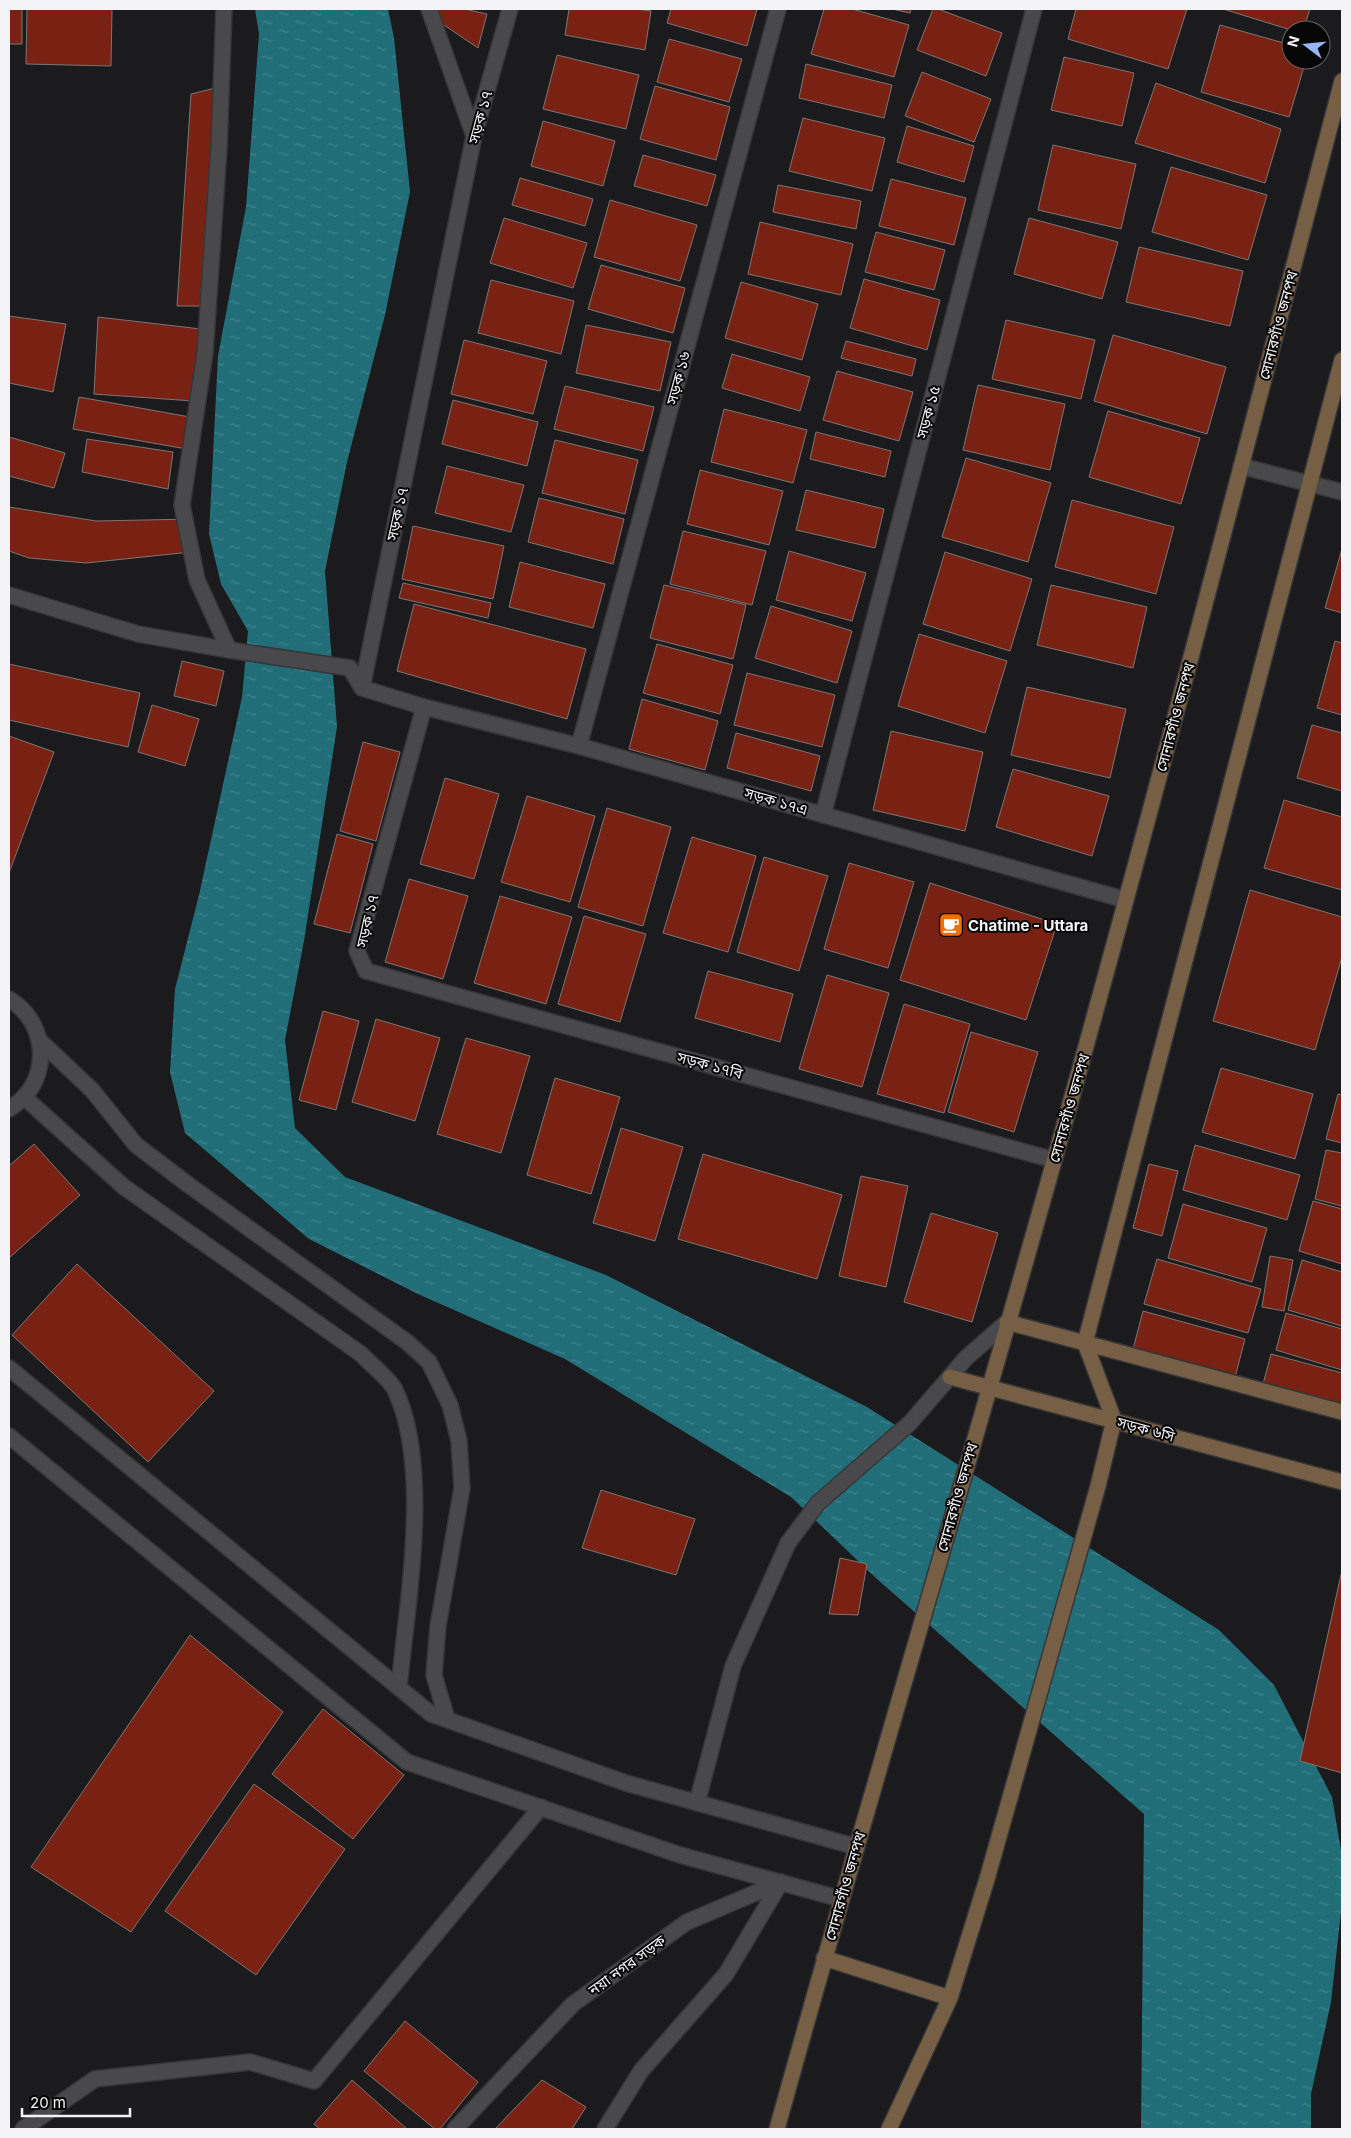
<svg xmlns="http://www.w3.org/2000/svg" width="1351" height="2138" font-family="Inter,'Noto Sans Bengali',sans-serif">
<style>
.water{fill:url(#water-ripples)}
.building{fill:#792213;stroke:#7b7675}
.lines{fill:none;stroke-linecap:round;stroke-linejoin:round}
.street-casing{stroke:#363638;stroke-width:18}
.secondary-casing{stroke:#363638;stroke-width:18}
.street{stroke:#49484b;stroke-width:15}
.secondary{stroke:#765f44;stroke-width:15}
.labels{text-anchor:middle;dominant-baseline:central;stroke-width:4;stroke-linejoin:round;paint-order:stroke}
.street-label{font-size:15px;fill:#f4f4f6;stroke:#060607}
.poi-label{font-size:15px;font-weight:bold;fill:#f4f4f6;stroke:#060607;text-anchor:start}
</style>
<defs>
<pattern id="water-ripples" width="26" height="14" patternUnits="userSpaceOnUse" patternTransform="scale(1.25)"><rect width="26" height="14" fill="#216e79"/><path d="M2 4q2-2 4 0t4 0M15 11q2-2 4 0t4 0" fill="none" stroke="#42838d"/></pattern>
</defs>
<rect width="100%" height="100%" fill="#1b1a1d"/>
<path class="water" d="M255 9H388L394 38 410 192 385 315 347 462 325 571 337 727 304 941 285 1040 295 1128 345 1177 606 1275 867 1407 1219 1630 1274 1685 1332 1797 1342 1856V1903L1331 2002 1311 2094V2129H1141L1144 1814 877 1579 791 1497 565 1359 418 1294 309 1239 185 1133 170 1072 175 989 199 895 242 697 248 631 221 584 209 534 218 356 246 207 259 34Z"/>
<path class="building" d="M9 9H22V44H9Z
M27 9H112L111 66 26 64Z
M437 9H464L487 14 478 48 435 19Z
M569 9H636L651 11 645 50 565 35Z
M671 9H757L747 46 667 23Z
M824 9H852L909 25 894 77 811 54Z
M892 9H911L910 13Z
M933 9H938L1002 33 986 76 917 50Z
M1076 9H1187L1168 69 1068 39Z
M1223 9H1310L1303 30H1291Z
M1220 25 1291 45V60H1306L1289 117 1201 92Z
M669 39 742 59 729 102 657 82Z
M557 55 639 75 626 129 543 109Z
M1064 57 1134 73 1122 126 1051 110Z
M806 64 892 85 884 118 799 98Z
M922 72 991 99 974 142 905 116Z
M1156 83 1281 129 1265 183 1135 143Z
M655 86 730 107 716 160 640 139Z
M215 88 200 306H177L191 94Z
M803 118 885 138 872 191 789 171Z
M543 121 615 141 603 186 531 166Z
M907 126 974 146 964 182 897 162Z
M1053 145 1136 164 1121 229 1038 210Z
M643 155 716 175 707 206 634 186Z
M1171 167 1267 195 1248 260 1152 232Z
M520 178 593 199 585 226 512 205Z
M891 179 966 198 954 245 879 226Z
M778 185 861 201 856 229 773 212Z
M610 200 697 225 680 281 594 257Z
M504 218 587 243 573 288 490 263Z
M1029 218 1118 242 1102 299 1014 274Z
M760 222 853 244 841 295 748 274Z
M876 232 945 250 934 290 865 272Z
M1139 247 1243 271 1230 326 1126 302Z
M601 265 685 288 673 333 588 309Z
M864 279 940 300 927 350 850 328Z
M491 280 574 301 561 354 478 333Z
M741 282 818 304 802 360 725 338Z
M9 316 66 324 53 392 9 383Z
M98 317 201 329 193 401 94 394Z
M1006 320 1095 340 1081 399 992 379Z
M586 325 671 342 660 391 576 373Z
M1113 335 1226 367 1207 434 1094 401Z
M464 340 547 361 533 414 451 394Z
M846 341 916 359 912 376 841 358Z
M732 354 810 377 800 411 722 388Z
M837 371 913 392 899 441 823 420Z
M978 385 1065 404 1050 470 963 450Z
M565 386 654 407 643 451 554 429Z
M79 397 201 419 198 451 73 429Z
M453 400 538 422 527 466 442 444Z
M724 409 807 430 793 483 711 462Z
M1108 411 1200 438 1181 504 1089 477Z
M816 432 891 451 885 477 810 459Z
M9 437 65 453 54 488 9 476Z
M87 439 173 452 168 489 82 472Z
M555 440 638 460 625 514 542 493Z
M966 458 1051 483 1028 562 942 537Z
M447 466 524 485 511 532 435 513Z
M700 470 783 491 769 545 687 524Z
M806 490 884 509 875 548 796 530Z
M539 498 624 519 613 564 528 542Z
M1072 500 1174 527 1156 594 1055 567Z
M9 507 96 521 193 519 191 552 86 563 29 558 9 551Z
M413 526 504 546 493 599 402 579Z
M683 531 766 551 752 605 670 584Z
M1342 549V613L1325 608Z
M789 551 866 573 852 621 776 600Z
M945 552 1032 579 1010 651 923 624Z
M520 562 605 584 593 628 509 607Z
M403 583 491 603 488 618 399 598Z
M664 585 746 605 733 659 650 638Z
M1051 585 1147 607 1133 668 1037 645Z
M414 604 586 649 567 719 397 671Z
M771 606 852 631 837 683 755 658Z
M919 634 1007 661 985 733 898 706Z
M1335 641 1342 643V715L1317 708Z
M657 644 733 665 720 714 643 693Z
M182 661 224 671 216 706 174 696Z
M9 664 140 693 128 747 9 720Z
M747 673 835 695 822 747 734 725Z
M1027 687 1126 709 1110 778 1011 755Z
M642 699 718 721 705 770 629 749Z
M152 705 199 719 185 766 138 752Z
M1312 725 1342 733V791L1297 778Z
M891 731 983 752 965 831 873 810Z
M736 733 820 756 811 791 727 768Z
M9 736 54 752 9 873Z
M363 742 400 752 376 841 340 831Z
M1013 769 1109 796 1092 856 996 827Z
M445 778 499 794 474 879 420 864Z
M527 796 595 816 570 902 501 882Z
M1284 800 1342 817V890L1264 868Z
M607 808 671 827 643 926 578 907Z
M337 834 373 844 350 933 314 924Z
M692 837 756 856 728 952 663 933Z
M764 857 828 876 799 971 737 952Z
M849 863 914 882 888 968 824 949Z
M409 879 468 896 443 979 385 962Z
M930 883 1057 924 1026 1020 900 980Z
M1250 890 1342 917V957L1315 1050 1213 1021Z
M500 896 572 917 546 1004 474 983Z
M584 916 646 934 620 1022 558 1004Z
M708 971 793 994 780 1042 695 1018Z
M827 975 889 993 862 1087 799 1069Z
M904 1004 970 1024 944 1113 877 1094Z
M323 1011 359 1021 336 1110 299 1100Z
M376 1019 440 1038 415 1121 352 1102Z
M971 1032 1038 1052 1014 1132 948 1112Z
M466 1038 530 1056 501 1153 437 1134Z
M1221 1068 1313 1094 1295 1159 1202 1132Z
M555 1078 620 1097 591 1194 527 1175Z
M1338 1094 1342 1095V1143L1326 1139Z
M621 1128 683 1147 655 1241 593 1223Z
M34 1144 80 1195 9 1258V1166Z
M1195 1145 1300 1175 1287 1220 1183 1190Z
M1326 1150 1342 1153V1206L1315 1199Z
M703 1154 842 1195 817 1279 678 1239Z
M1149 1164 1178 1171 1162 1236 1133 1228Z
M861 1176 908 1186 886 1287 839 1276Z
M1313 1201 1342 1209V1264L1299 1251Z
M1183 1204 1267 1228 1252 1282 1168 1258Z
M931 1213 998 1233 972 1322 904 1302Z
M1270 1256 1293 1260 1284 1311 1262 1307Z
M1157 1259 1261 1289 1248 1333 1144 1304Z
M1302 1260 1342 1272V1326L1288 1310Z
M77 1264 214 1391 148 1462 12 1335Z
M1143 1311 1245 1339 1234 1381 1132 1353Z
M1286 1313 1342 1329V1370L1276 1350Z
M1271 1354 1342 1373V1410L1262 1388Z
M601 1490 695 1519 676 1575 582 1548Z
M840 1558 867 1564 858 1615 829 1614Z
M1342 1570V1773L1300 1761Z
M190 1635 283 1712 131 1932 31 1867Z
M323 1709 404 1775 353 1839 272 1774Z
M254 1784 345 1849 256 1975 165 1911Z
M405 2021 478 2082 440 2129H435L364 2071Z
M352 2080 407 2129H320L314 2124Z
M542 2080 586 2107 572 2129H495Z"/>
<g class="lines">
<defs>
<path id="street" d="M429 9 474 136
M510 9 474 136 362 688 424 707 357 951 366 971 1054 1160
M1241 466 1342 492
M9 595 138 634 229 650 197 580 182 505 205 353 219 147 224 9
M229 650 350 668 362 688
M424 707 579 746 1126 900
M579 746 778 9
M823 815 1034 9
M9 999C43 1019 52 1067 24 1097 20 1102 14 1105 9 1109
M40 1041 92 1090 136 1145 190 1186 407 1342 429 1362 450 1405 459 1441 462 1488 438 1626 434 1675 447 1719
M24 1097 124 1187 361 1354C370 1364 390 1379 395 1390 432 1467 407 1603 399 1687
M9 1368 431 1714 626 1783 857 1847
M9 1436 407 1762 680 1855 841 1899
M697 1803 733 1666 788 1543 818 1503 910 1423 966 1358 1007 1322
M23 2129 95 2079 250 2062 314 2081 541 1807
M455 2129 573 2004 687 1922 781 1882
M605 2129 641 2071 726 1974 781 1882"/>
<path id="secondary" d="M1007 1322 1342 1412
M950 1377 1342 1482
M824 1958 950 1998
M777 2129C867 1803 965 1480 1056 1154 1156 798 1248 439 1342 81
M889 2129 950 1998 987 1879 1098 1486 1114 1420 1085 1343 1342 360"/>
</defs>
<use href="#street" class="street-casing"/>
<use href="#secondary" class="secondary-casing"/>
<use href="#street" class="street"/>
<use href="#secondary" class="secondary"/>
</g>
<defs>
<symbol id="cafe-square" viewBox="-11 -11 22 22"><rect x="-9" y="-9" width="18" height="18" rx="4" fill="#e8710a" stroke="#060607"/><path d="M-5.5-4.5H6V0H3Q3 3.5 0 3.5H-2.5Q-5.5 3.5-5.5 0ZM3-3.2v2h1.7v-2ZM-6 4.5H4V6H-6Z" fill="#fff"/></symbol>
</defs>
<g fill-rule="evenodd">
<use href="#cafe-square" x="937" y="911" width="28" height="28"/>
</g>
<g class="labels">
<g class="street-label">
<text transform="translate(480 117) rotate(-75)">সড়ক ১৭</text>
<text transform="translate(1278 325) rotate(-75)">সোনারগাঁও জনপথ</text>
<text transform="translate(678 378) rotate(-75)">সড়ক ১৬</text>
<text transform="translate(928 412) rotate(-75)">সড়ক ১৫</text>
<text transform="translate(397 514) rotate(-78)">সড়ক ১৭</text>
<text transform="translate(1175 717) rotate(-75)">সোনারগাঁও জনপথ</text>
<text transform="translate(776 801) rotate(16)">সড়ক ১৭এ</text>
<text transform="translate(367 921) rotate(-77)">সড়ক ১৭</text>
<text transform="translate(710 1065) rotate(15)">সড়ক ১৭বি</text>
<text transform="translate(1069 1108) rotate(-74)">সোনারগাঁও জনপথ</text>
<text transform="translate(1146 1429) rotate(15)">সড়ক ৬সি</text>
<text transform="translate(957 1497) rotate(-74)">সোনারগাঁও জনপথ</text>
<text transform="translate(845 1886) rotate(-74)">সোনারগাঁও জনপথ</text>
<text transform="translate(627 1965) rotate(-36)">নয়া নগর সড়ক</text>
</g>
<g class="poi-label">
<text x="968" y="925">Chatime - Uttara</text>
</g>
</g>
<rect width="1351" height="2138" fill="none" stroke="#f4f4f6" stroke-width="20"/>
<g transform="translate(1306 45) rotate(286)"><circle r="24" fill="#060607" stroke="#656567"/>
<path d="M0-4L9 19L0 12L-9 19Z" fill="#96b6fd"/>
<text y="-8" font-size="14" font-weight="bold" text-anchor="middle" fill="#f4f4f6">N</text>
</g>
<path d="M22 2108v8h108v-8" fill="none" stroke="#f4f4f6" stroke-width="2.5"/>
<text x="30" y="2108" font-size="15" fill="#f4f4f6" stroke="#060607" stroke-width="4" paint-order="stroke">20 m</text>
</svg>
